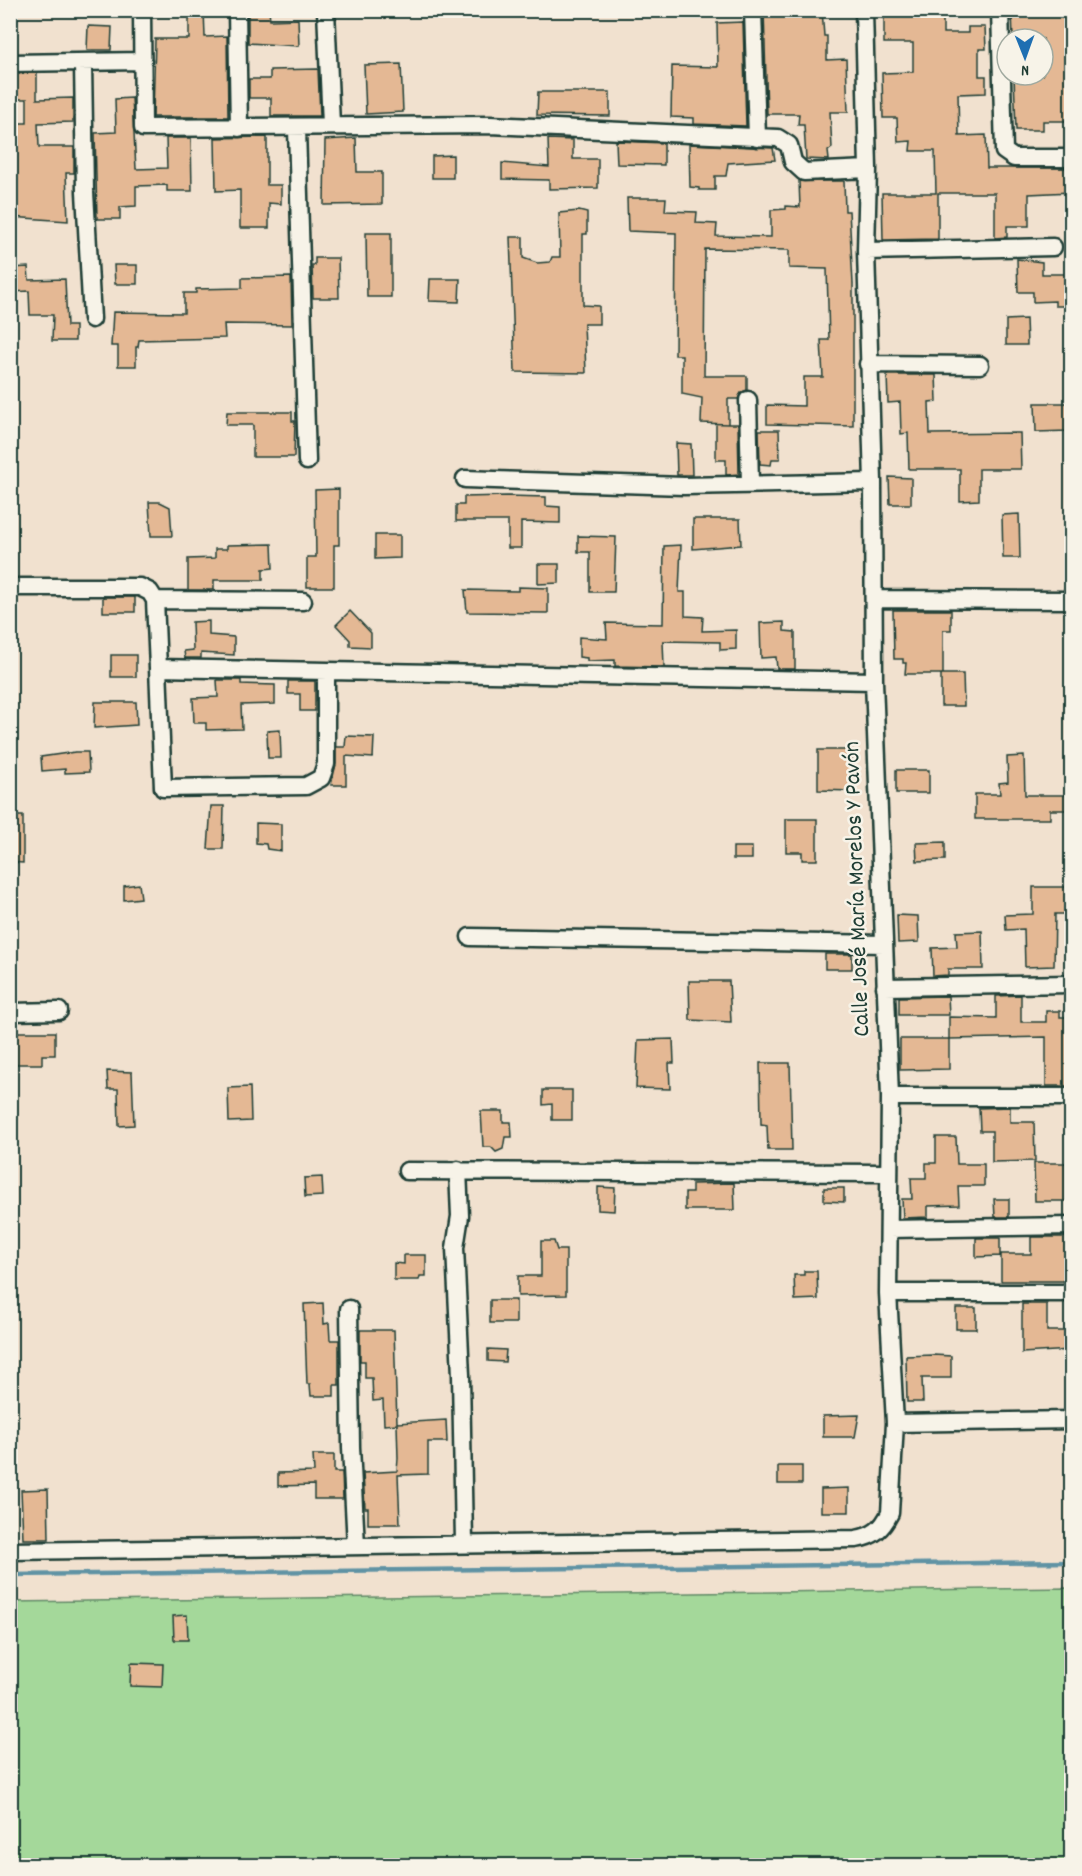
<svg xmlns="http://www.w3.org/2000/svg" width="1082" height="1876" font-family="Dekko,sans-serif">
<style>
.green{fill:#a4d89a;stroke:#628a67;stroke-width:1.5}
.lines{fill:none;stroke-linecap:round;stroke-linejoin:round}
.stream{stroke:#6193a4;stroke-width:4.5}
.building{fill:#e4b894;stroke:#1f3d34;stroke-width:1.5}
.minor-casing{stroke:#1f3d34;stroke-width:21}
.minor{stroke:#f7f3e8;stroke-width:16}
.labels{text-anchor:middle;dominant-baseline:central;stroke-width:5;stroke-linejoin:round;paint-order:stroke}
.street-label{font-size:24px;fill:#1f3d34;stroke:#f7f3e8}
</style>
<rect width="100%" height="100%" fill="#f1e1cf"/>
<filter id="ink" filterUnits="userSpaceOnUse"><feTurbulence type="fractalNoise" baseFrequency=".0167" numOctaves="2"/><feDisplacementMap in="SourceGraphic" scale="12" xChannelSelector="R" yChannelSelector="G"/><feConvolveMatrix kernelMatrix="1 2 1 2 8 2 1 2 1" color-interpolation-filters="sRGB"/></filter>
<g filter="url(#ink)">
<path class="green" d="M1071 1588V1865H11L10 1602Z"/>
<g class="lines">
<path class="stream" d="M10 1575 1072 1562"/>
</g>
<path class="building" d="M189 10H204L205 37 227 36 228 117H153L155 39H189Z
M248 10H269L270 20 298 19 299 46 248 43Z
M764 10H822L824 36H827V60L846 59 848 112H830L832 148 828 151 829 160 806 159 804 125H798L799 114H767Z
M901 10H943V33H968V27H985L986 49H979V76H986V93L958 94 959 136 986 135 987 168H1071V192L1029 194V226H1007V237L995 238V193H938V239L883 240 882 193H936L935 151H910L911 141 898 142 897 118H883L882 73 913 72V43H884V17L901 16Z
M1012 10H1066V16H1071V36H1068L1067 50 1068 77H1071V121H1043V130H1016L1014 76 1043 75V39H1013Z
M743 22 746 126 694 124V118L671 117 672 66 718 67 717 23Z
M88 26 112 27 111 50H87Z
M401 64 403 112 366 114 364 65Z
M318 69 320 116H271V98H249V79H270V70Z
M37 73V99L73 98V122L38 123 39 147H74V173H66L68 221 10 217V139H15V123H27V99H10V74Z
M538 92H610V116L537 115Z
M132 98 136 169 167 168 166 138H191L192 191H167V185L136 186V206L120 207V219H97L95 133 116 132 115 99Z
M267 137V185H281V204L269 203V228H240V190L216 191 215 138Z
M356 138 357 172H382V204L324 205 325 140Z
M548 139 573 140V159H598V188L549 189V180L502 179V163L549 167Z
M616 141 664 143V165L617 164Z
M689 144 773 148 775 160 728 163 726 176H715V190H699V188L690 187Z
M453 155V178H432V156Z
M799 181H844L845 211H849L853 284V426L767 424V405L804 406V377H823L821 340H829L827 269 789 268V250L705 249 704 376H747V390L741 393 738 399H728V424L701 423 702 398 682 394V355H675L676 233 628 231 627 198H666L665 211 697 212 696 223 717 224 716 236 771 237V210L786 209V206L800 207Z
M579 211 587 213V234H583V305L599 306V324H584L586 373 515 372 510 237H523V258L537 263 550 262 552 257H560L559 213Z
M366 233H391V297H367Z
M315 258H338L339 298H313L312 265H315Z
M1017 259 1042 262V274H1068L1069 306H1055V301L1033 302V292H1018Z
M114 265H137V284H115Z
M28 267 29 280 65 279 67 326H75V341H52L53 315H30L29 291 12 292 11 268Z
M291 277 292 325 224 324 225 338 139 340 138 347H136V366H118V346H111L113 312 184 313V293H196V289L242 288V278Z
M430 279H460L459 302 429 301Z
M1026 319 1027 345H1006V320Z
M887 375H936L937 401 929 402 930 434 1020 433 1021 469H979V500L960 501V469H909L908 433 901 434 900 402 888 403Z
M1035 403H1068V431L1036 432Z
M227 412H292V421H295L294 457H253V425H226Z
M716 424H738L739 474 726 475V460H716Z
M759 430H779L780 459H772L771 465 760 464Z
M676 443 691 444 692 475H677Z
M889 477 911 478V504H890Z
M339 489V545H334V587H307V557H316L315 490Z
M507 496 546 497V506L560 507V523L521 522V548H508V521H456V505H464V497Z
M149 502H160L170 507 172 536H151Z
M1019 514 1020 558H1003L1002 515Z
M693 519H740L741 545 693 549Z
M375 535H400V558L375 559Z
M578 536 616 537 614 592H590V552H578Z
M272 544 273 568 263 569V580H214V590H188V559L215 558V549H227V545Z
M681 545 679 592H685V616L703 617 702 631 736 630V649L720 650V642L663 641 664 667 615 666V660L587 661V658L579 657V637L607 639 606 623 663 624 664 546Z
M538 564H559V583L538 584Z
M518 587 548 588V613L467 612 465 590 518 591Z
M103 597H135V612H103Z
M893 610H951V630H943V674H905L906 663H903V659H894Z
M350 611 371 633V647L350 646V640L336 625Z
M209 621V635L234 637V655L201 653V658H185L184 651 193 650 192 622Z
M784 622V631L795 632V669H777L776 657 761 658 760 623Z
M111 655H136V677H111Z
M941 674H963L964 706H941Z
M217 680H241V684L275 685V704L241 705 242 729 206 730V723H194L193 698 218 697Z
M288 681H315V711H300V694H288Z
M95 702H136L137 725 94 728Z
M280 730 281 758H268L267 731Z
M346 736 374 737 373 758 346 756V785H331L336 764V747H345Z
M818 750H852V791L818 790Z
M75 752H88L89 772 65 773V769L42 771 41 757Z
M1024 756 1025 795H1071V810H1050V819H975V794H1000L999 783 1008 782 1007 757Z
M896 770H929V793H896Z
M211 806H224L223 849H208Z
M10 816H23V863L10 862Z
M786 819H817V860H802V852H786Z
M256 823 281 824V851L267 849 266 844 256 843Z
M945 842V860L917 861 916 843Z
M733 847H752V859H733Z
M139 884 141 898 124 900V886Z
M1033 887H1071V914H1055L1054 966 1025 967 1024 929 1006 930 1005 915 1033 914Z
M897 915 918 916 919 942 898 943Z
M982 931 983 969H948V975L933 976 932 948 957 947 956 932Z
M825 954H852V969H825Z
M689 981H729L731 1022 690 1020Z
M1021 995V1022H1046V1011H1060V1017H1070L1071 1086H1046V1037L949 1039V1017L996 1018V996Z
M948 996 949 1015H899V997Z
M10 1032H55V1055H42V1064H10Z
M673 1039 674 1063H669L670 1089 636 1088 638 1040Z
M900 1039H949V1069L900 1070Z
M760 1063H790L792 1150H768L767 1125 761 1124Z
M107 1071 132 1072 134 1125 119 1126 118 1089H108Z
M250 1087 251 1121 229 1122 228 1088Z
M543 1090H572V1120H552V1104L543 1105Z
M1010 1107V1122H1034L1035 1161 992 1162V1131H980L979 1108Z
M481 1111H503V1122H511L512 1137H505L503 1149 496 1152 491 1147H483Z
M936 1137H956L957 1164H984V1186H958L959 1205 928 1206V1217L903 1218 902 1199H912L911 1178H926V1163H936Z
M1034 1163H1066L1067 1201H1035Z
M322 1177 323 1196 305 1197 304 1178Z
M734 1183 735 1210H685V1193H692V1184Z
M598 1187 615 1188 614 1211 598 1210Z
M824 1188H844V1202L824 1201Z
M994 1199H1009V1217H995Z
M1031 1237H1071V1281H1001V1254H1031Z
M976 1238H1000V1256L976 1257Z
M541 1241H554L557 1250H566V1295L518 1296V1276H541Z
M404 1255H426V1276H420L419 1280H394V1263L404 1264Z
M804 1271H817L818 1299 795 1300 794 1275H804Z
M490 1300H516V1323H490Z
M323 1303 324 1324 329 1323 330 1340H339V1385H334V1396H311L310 1384H307L304 1304Z
M1022 1304H1047V1331H1071V1350L1022 1353Z
M956 1308H976V1329H956Z
M360 1330H394L397 1423 446 1420 447 1442H428V1474L398 1475 400 1524H368V1508H365L363 1473 397 1471 398 1458 397 1424 384 1425 383 1400 373 1401 372 1378H365V1361H360Z
M488 1349 506 1350 505 1362 488 1361Z
M933 1355 951 1356V1378H922L923 1402H907L906 1356Z
M859 1415 855 1437H823V1416Z
M313 1455H334V1472H342L343 1499H314V1485L278 1486V1473L314 1472Z
M778 1466H802V1484H778Z
M849 1488V1512H821V1489Z
M48 1489 49 1539H23L21 1490Z
M187 1615 188 1640H174L173 1616Z
M131 1663 163 1664 162 1687 130 1686Z"/>
<g class="lines">
<defs>
<path id="minor" d="M142 10 143 128 490 125 778 138 789 145 793 162 804 172 868 169
M237 10 239 128
M326 10 331 125
M753 10 757 138
M1000 10 1004 151 1014 158H1072
M10 63 143 61
M83 63 85 192 92 319
M297 129 307 461
M866 251 1053 247
M868 364 980 365
M748 400 750 484
M465 479 684 486 873 482
M10 587H140L150 592 155 600 158 668 874 681
M875 599 1072 600
M155 600 303 601
M158 668 163 788 306 786 321 778 326 764V671
M470 937 884 944
M885 987 1072 984
M10 1012 59 1011
M890 1097H1072
M458 1170 460 1216 455 1248 461 1375 464 1543
M407 1171 888 1173
M889 1229 1072 1226
M888 1293H1072
M349 1309 351 1447 356 1546
M895 1423 1072 1420
M10 1551 856 1539C874 1536 882 1529 890 1513L895 1423 888 1293 890 1097 874 681 873 482 866 251 868 169 864 10"/>
</defs>
<use href="#minor" class="minor-casing"/>
<use href="#minor" class="minor"/>
</g>
</g>
<g class="labels">
<g class="street-label">
<text transform="translate(858 889) rotate(-92)">Calle José María Morelos Y Pavón</text>
</g>
</g>
<rect width="1082" height="1876" fill="none" stroke="#f7f3e8" stroke-width="36"/>
<rect x="18" y="18" width="1046" height="1840" fill="none" stroke="#1f3d34" stroke-width="2" filter="url(#ink)"/>
<g transform="translate(1025 57) rotate(179)"><circle r="28" fill="#f7f3e8" stroke="#a1aaa0" stroke-width="1.5"/>
<path d="M0-4.5L10 22L0 15L-10 22Z" fill="#1f6fb2"/>
<text y="-9" font-size="16" font-weight="bold" text-anchor="middle" fill="#1f3d34">N</text>
</g>
</svg>
